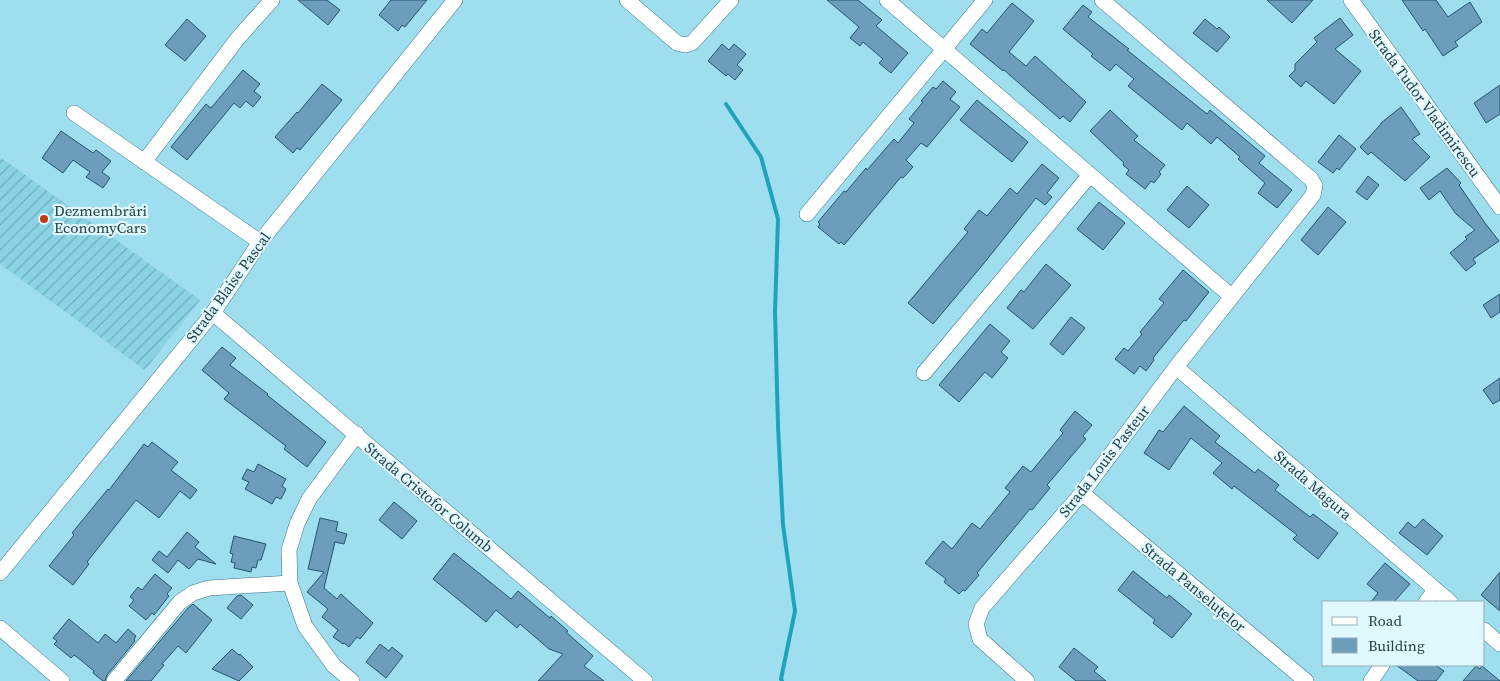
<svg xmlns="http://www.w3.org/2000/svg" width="1500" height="681" font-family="'Source Serif 4',serif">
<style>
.industrial{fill:url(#industrial-furrows)}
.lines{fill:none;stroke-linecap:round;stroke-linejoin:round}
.stream{stroke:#1fa3bc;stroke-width:4}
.building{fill:#6c9dba;stroke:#24556f}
.minor-casing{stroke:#347482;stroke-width:16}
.minor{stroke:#fff;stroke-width:15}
.poi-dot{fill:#c23811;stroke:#e0f8ff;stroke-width:2}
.labels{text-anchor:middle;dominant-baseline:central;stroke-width:4.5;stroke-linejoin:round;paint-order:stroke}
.street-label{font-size:15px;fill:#254046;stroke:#e0f8ff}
.poi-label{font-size:15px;fill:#254046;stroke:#e0f8ff;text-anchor:start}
</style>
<defs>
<pattern id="industrial-furrows" width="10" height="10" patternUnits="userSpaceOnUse" patternTransform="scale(1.25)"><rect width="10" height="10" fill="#89d3e5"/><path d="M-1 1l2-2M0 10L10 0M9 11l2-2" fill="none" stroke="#70adbb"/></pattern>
</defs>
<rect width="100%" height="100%" fill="#9edeef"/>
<path class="industrial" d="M0 157 200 300 145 370 0 264Z"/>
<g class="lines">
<path class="stream" d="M726 104 761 157 778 219 775 312 778 426 783 525 795 611 781 679 782 681"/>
</g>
<path class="building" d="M298 0H327L340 10 328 25Z
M391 0H427L405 27 402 25 398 31 379 15Z
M827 0H858L882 20 876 26 908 53 891 73 879 63 883 59 863 42 860 46 850 38 859 27Z
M1267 0H1313L1292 23Z
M1402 0H1436L1448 17 1470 2 1482 22 1455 42 1458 46 1443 56 1425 29 1423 31Z
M1012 3 1034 21 1009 52 1026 66 1035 56 1086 102 1070 122 1063 116 1060 119 1004 70 1003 71 970 44 982 29 987 33Z
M1083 5 1092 12 1088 17 1129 49 1127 50 1207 114 1210 110 1265 156 1259 163 1292 190 1277 208 1258 193 1265 183 1238 159 1240 157 1217 137 1211 144 1187 123 1182 130 1128 86 1134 79 1116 64 1110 71 1091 56 1093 54 1063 29Z
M1340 18 1353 35 1335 49 1361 71 1334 104 1306 81 1301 87 1289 76 1295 70V64L1317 42 1314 38Z
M187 19 206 36 185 61 165 45Z
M1205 19 1217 29 1219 27 1230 37 1217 52 1193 33Z
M722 44 729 50 734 44 746 54 737 65 743 70 735 80 728 74 726 76 708 61Z
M243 70 260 84 254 91 261 97 253 107 246 101 240 108 234 103 187 160 171 147 206 104 211 108Z
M943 81 956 92 950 99 960 107 927 147 921 143 906 160 913 167 903 178 901 177 844 245 841 242 839 244 818 227 820 224 818 222 844 191 846 192 866 168 867 170 894 139 898 143 914 123 909 119 923 102 921 101 933 87 936 89Z
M322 84 342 100 300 150 297 148 293 153 275 137 297 112 298 113Z
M1500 85V114L1486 123 1474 103Z
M977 100 1028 142 1012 162 960 120Z
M1401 107 1420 134 1412 139 1430 157 1405 181 1371 152 1368 155 1360 147 1381 124V123Z
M1110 110 1138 136 1134 140 1165 165 1159 172 1161 174 1154 183 1151 181 1145 189 1126 174 1129 170 1123 165 1124 163 1090 131Z
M61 131 93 153 96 150 111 161 102 172 110 178 103 188 86 177 90 172 73 160 63 173 42 158Z
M1339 135 1356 149 1339 170 1337 168 1333 173 1318 162Z
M1042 164 1059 178 1047 193 1052 197 1045 205 1036 198 985 262 933 324 908 303 968 232 964 229 979 210 987 216 1010 188 1017 194Z
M1447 168 1461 183 1459 185 1485 223 1499 241 1473 259 1476 263 1466 271 1450 253 1467 239 1465 237 1475 230 1456 214 1440 191 1429 200 1420 188Z
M1368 176 1379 185 1367 200 1356 192Z
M1187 186 1209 205 1189 228 1167 210Z
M1099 202 1125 223 1103 250 1077 229Z
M1328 207 1346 222 1318 255 1301 240Z
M1046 264 1071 285 1033 329 1007 308 1021 290 1024 292Z
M1183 270 1209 292 1186 321 1184 320 1153 358 1154 360 1146 371 1140 366 1134 374 1115 359 1124 348 1128 351 1142 334 1140 332 1164 303 1159 299Z
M1500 294V312L1491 318 1483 305Z
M1071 317 1085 328 1063 355 1050 344Z
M990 324 1010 341 1001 352 1008 358 992 378 985 372 959 402 939 385Z
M222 347 236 358 230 365 268 394 267 395 326 442 307 467 284 449 286 446 224 399 229 393 202 370Z
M1500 378V400L1493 404 1483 390Z
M1184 406 1220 436 1215 442 1255 473 1258 469 1279 485 1275 490 1310 517 1313 514 1338 533 1318 559 1293 539 1297 535 1234 486 1232 489 1213 473 1222 463 1191 438 1169 470 1144 453 1159 430 1163 432Z
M1075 411 1092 425 1083 436 1086 439 1047 485 1050 488 1032 510 1030 509 977 573 979 575 965 591 963 590 959 594 944 582 946 579 925 563 943 541 952 549 972 523 980 529 1010 492 1005 488 1023 466 1031 472 1063 433 1060 430Z
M152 442 178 462 171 470 197 490 190 499 180 491 159 518 136 500 87 562 89 564 73 585 49 566 74 535 72 533 108 489 109 490 144 444 148 447Z
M258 464 286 479 282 486 286 489 281 499 276 497 272 504 245 489 249 482 242 479 247 469 254 472Z
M394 502 417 521 402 539 379 520Z
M320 518 338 522 336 531 347 534 344 544 335 542 324 588 337 599 341 594 373 623 360 639 357 637 349 647 344 643 343 644 333 637 338 630 322 617 328 609 307 592 324 572 308 569Z
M1423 519 1443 536 1427 555 1399 533 1408 522 1415 528Z
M187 532 199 542 195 547 216 564 198 559 189 569 178 560 168 573 152 560 159 551 167 557Z
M234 536 266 544 261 560H258L256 568 252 567 251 572 234 568 235 563 231 562 233 554 230 553Z
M454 553 511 599 518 591 550 618 551 616 568 631 566 632 593 656 584 666 604 681H538L563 654 549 649 520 624 517 628 496 610 486 622 433 579Z
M1385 563 1410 584 1394 602H1371L1378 593 1367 584Z
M1133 571 1167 598 1169 595 1192 614 1172 638 1153 623 1155 620 1118 590Z
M1500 572V611L1481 595Z
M155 574 172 588 167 594 169 596 154 615 152 613 146 620 129 606 134 600 130 597 138 587 142 590Z
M241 595 253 605 241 619 227 608 237 596Z
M193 604 212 620 186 653 178 646 162 664 164 665 151 681H126L188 608Z
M69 619 98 643 105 634 116 643 128 629 136 636 134 640 135 641 107 675 105 681H103L93 673 94 671 77 657 74 655 71 658 54 644 57 641 53 638Z
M380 644 389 651 392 647 403 656 386 678 366 662Z
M1074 648 1098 667 1094 671 1106 681H1076L1059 667Z
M232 649 239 655 240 654 253 667 239 681 212 669Z
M1396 665H1435L1444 671 1436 681H1418Z
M1476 666 1480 669 1482 666 1500 681H1463Z"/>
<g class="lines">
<defs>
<path id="minor" d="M627 0 677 43 685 45 692 43 731 0
M887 0 1231 296
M1351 0 1500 207
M74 113 260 242
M144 162 238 38 272 0
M807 214 985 0
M213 313 645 681
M1176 367 1450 602
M924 373 1090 175
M1082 493 1306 681
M0 573 213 313 260 242 455 0
M1426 602 1435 590
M0 628 62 681
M1484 630 1500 644
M114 681 180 602 193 593 209 588 290 583
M352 681 334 666 305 626 290 583 289 550 297 524 309 499 357 434
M1027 681 980 639 976 624 982 608 1082 493 1176 367 1313 195 1315 186 1311 179 1102 0
M1371 681 1382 665"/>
</defs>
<use href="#minor" class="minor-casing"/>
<use href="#minor" class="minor"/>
</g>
<circle class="poi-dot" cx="44" cy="219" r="5"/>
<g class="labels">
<g class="street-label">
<text transform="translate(1425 103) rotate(54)">Strada Tudor Vladimirescu</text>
<text transform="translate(228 287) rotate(-54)">Strada Blaise Pascal</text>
<text transform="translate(1104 461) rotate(-52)">Strada Louis Pasteur</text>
<text transform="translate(1313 485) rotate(41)">Strada Magura</text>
<text transform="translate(429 497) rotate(40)">Strada Cristofor Columb</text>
<text transform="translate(1194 587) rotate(40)">Strada Panseluțelor</text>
</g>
<g class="poi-label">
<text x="54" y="210">Dezmembrări<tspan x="54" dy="17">EconomyCars</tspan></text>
</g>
</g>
<rect x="1322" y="601" width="162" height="65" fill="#e0f8ff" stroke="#95aeb5"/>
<rect x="1332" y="617" width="25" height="8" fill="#ffffff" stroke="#95aeb5"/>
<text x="1368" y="626" font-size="15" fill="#254046">Road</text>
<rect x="1332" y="638" width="25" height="15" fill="#6c9dba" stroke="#95aeb5"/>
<text x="1368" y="651" font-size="15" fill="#254046">Building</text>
</svg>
